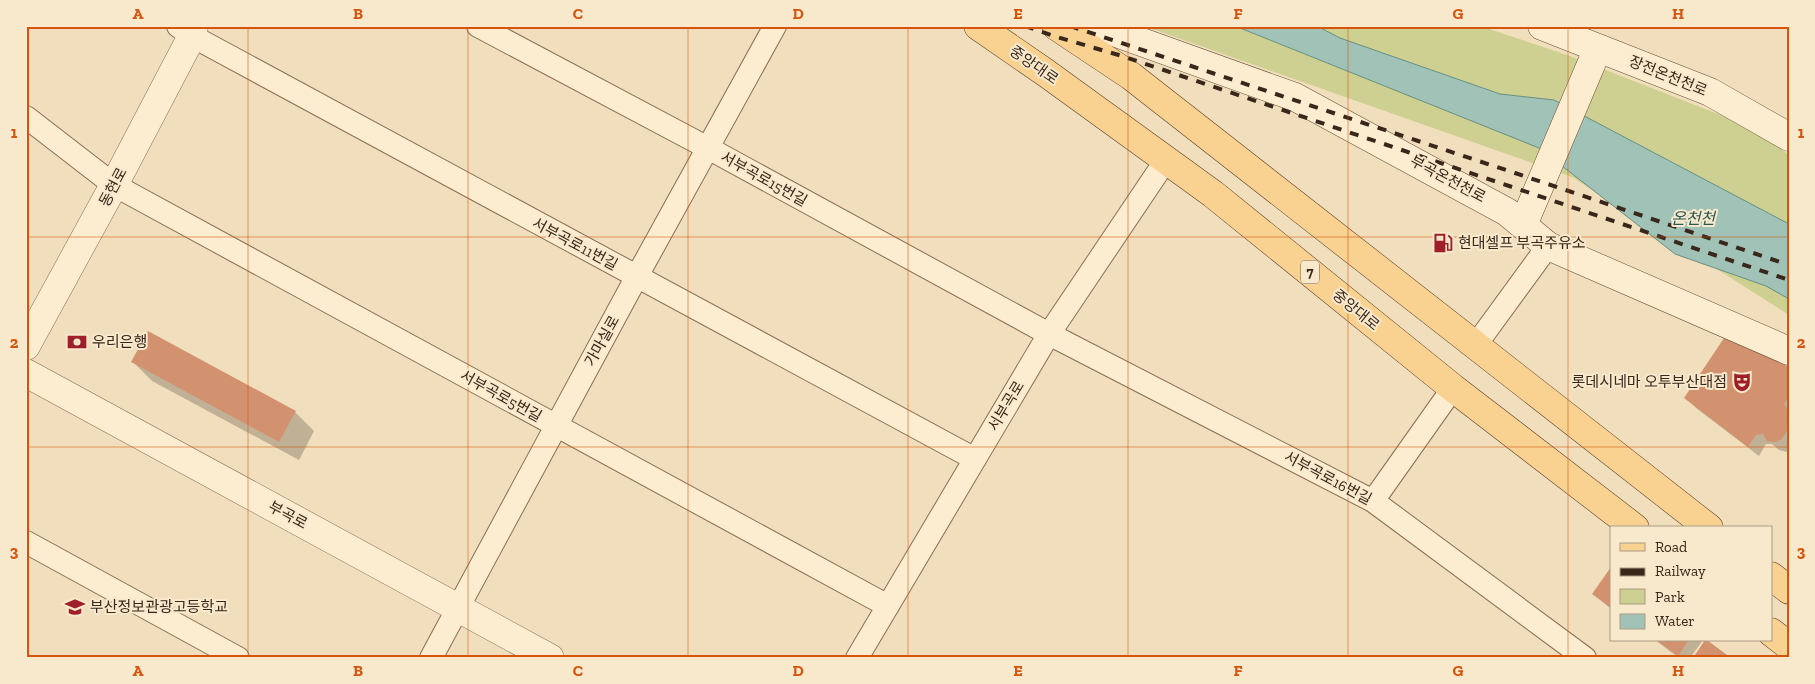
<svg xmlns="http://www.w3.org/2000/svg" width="1815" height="684" font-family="'Zilla Slab','Noto Sans KR',serif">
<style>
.green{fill:#cdd090}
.water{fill:#a1c2b6;stroke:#679083}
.shadow{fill:#0003}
.building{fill:#d3926f}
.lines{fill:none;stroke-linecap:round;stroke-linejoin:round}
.minor-casing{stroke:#8a6e54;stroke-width:24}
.tertiary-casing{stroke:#8a6e54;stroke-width:29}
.secondary-casing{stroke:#6c4f38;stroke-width:29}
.primary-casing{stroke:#573c29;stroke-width:29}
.minor{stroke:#fcecd0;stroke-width:22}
.tertiary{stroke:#fcecd0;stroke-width:28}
.secondary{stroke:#fcecd0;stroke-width:28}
.primary{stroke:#f9d190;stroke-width:28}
.rail{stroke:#38271a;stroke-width:4;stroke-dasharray:9 9;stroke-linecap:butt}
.grid{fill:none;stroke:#d6540d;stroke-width:1;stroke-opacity:0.55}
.labels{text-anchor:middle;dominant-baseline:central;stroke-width:4;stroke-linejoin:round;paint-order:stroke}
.shield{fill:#f8e9cd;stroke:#726150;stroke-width:1}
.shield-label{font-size:14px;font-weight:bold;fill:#38271a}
.street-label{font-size:15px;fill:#38271a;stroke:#f8e9cd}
.poi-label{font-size:15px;fill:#38271a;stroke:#f8e9cd;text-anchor:start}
.water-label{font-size:16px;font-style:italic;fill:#285953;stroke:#f8e9cd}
.neatline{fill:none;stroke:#d6540d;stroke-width:2}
.grid-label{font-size:16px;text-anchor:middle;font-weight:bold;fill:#d6540d}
</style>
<rect width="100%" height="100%" fill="#f1debc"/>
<path class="green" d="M1144 26H1480L1567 55 1749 126 1789 155V315L1572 177Z"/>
<path class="water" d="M1235 26H1317L1340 38 1500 94 1554 100 1789 224V299L1766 286 1675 254 1539 148Z"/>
<path class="shadow" d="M1773 360 1789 368V450L1786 452 1779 450 1772 444H1766L1759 456 1696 408 1686 397Z
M133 362 295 412 314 431 299 460 152 381Z
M1611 569V609L1594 594Z
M1655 640H1703L1690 658H1679Z"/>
<path class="building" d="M148 331 296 411 279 442 131 362Z
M1726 335 1789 367V397L1784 404 1789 412V427L1782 439 1775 442 1767 441 1763 434 1756 435 1748 447 1684 398Z
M1611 567V608L1592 594Z
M1656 640H1689L1678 656Z
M1705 640H1707L1731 658H1693Z"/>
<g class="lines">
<defs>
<path id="minor" d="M178 26 192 36 975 459
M478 26 708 148 1049 334 1373 501 1585 658
M26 117 114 185 888 606
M1475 346 1548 246
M1373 501 1453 388
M26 542 238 658
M431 658 636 278 775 26
M857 658 1049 334 1166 160"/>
<path id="tertiary" d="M26 346 114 185 192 36 194 26
M26 373 550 658"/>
<path id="secondary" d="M1097 26 1295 97 1507 212 1548 246 1789 351
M1542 26 1710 92 1789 137
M1523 225 1598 48"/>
<path id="primary" d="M978 26 1046 73 1213 194 1453 388 1635 528
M1056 26 1131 76 1709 528
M1771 576 1789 590
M1771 632 1789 646"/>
</defs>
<use href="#minor" class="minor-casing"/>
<use href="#tertiary" class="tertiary-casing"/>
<use href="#secondary" class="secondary-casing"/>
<use href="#primary" class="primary-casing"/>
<use href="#minor" class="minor"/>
<use href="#tertiary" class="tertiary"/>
<use href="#secondary" class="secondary"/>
<use href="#primary" class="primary"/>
<path class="rail" d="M1025 26 1057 37 1122 56 1789 280
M1070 26 1515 173 1789 265"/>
</g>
<path class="grid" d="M248 26V658M468 26V658M688 26V658M908 26V658M1128 26V658M1348 26V658M1568 26V658M26 237H1789M26 447H1789"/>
<defs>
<symbol id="fuel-bare" viewBox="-9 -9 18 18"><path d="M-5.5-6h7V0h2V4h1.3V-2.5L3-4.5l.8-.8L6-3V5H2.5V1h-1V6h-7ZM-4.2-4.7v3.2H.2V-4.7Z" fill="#9e1f29" stroke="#f8e9cd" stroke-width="2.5" paint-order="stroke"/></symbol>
<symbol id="bank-bare" viewBox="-9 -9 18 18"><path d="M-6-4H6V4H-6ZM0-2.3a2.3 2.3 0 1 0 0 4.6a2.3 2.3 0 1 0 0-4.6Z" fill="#9e1f29" stroke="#f8e9cd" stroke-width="2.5" paint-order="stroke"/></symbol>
<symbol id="theatre-bare" viewBox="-9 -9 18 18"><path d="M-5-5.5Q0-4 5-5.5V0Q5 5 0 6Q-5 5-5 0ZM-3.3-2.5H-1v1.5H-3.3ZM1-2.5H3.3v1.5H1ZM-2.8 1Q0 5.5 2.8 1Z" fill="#9e1f29" stroke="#f8e9cd" stroke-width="2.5" paint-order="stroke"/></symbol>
<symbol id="school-bare" viewBox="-9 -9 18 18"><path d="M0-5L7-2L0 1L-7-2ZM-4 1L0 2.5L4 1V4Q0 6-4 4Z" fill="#9e1f29" stroke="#f8e9cd" stroke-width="2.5" paint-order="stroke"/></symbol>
</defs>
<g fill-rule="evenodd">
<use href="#fuel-bare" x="1429" y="229" width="28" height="28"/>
<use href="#bank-bare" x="63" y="328" width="28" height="28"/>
<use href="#theatre-bare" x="1728" y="368" width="28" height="28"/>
<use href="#school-bare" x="61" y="593" width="28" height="28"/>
</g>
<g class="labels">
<rect class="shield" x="1301" y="260.5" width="18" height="23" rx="4"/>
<g class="shield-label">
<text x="1310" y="272">7</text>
</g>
<g class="street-label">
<text transform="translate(1034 65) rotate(35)">중앙대로</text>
<text transform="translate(1668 76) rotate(22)">장전온천천로</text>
<text transform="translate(764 179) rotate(29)">서부곡로15번길</text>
<text transform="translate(1448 179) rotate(28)">부곡온천천로</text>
<text transform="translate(113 187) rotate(-62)">동현로</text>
<text transform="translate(575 244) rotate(28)">서부곡로11번길</text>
<text transform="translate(1356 310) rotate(39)">중앙대로</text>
<text transform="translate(602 341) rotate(-61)">가마실로</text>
<text transform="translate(501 396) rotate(29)">서부곡로5번길</text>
<text transform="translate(1006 406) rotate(-59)">서부곡로</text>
<text transform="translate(1328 478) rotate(28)">서부곡로16번길</text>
<text transform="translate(288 515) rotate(28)">부곡로</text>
</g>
<g class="poi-label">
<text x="1458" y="243">현대셀프 부곡주유소</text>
<text x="92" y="342">우리은행</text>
<text x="1727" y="382" text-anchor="end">롯데시네마 오투부산대점</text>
<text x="90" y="607">부산정보관광고등학교</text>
</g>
<g class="water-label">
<text x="1693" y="218">온천천</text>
</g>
</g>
<rect width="1815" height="684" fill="none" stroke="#f8e9cd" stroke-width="55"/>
<rect x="1610" y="526" width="162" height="115" fill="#f8e9cd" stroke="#ab9b85"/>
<rect x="1620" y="543" width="25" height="8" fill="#f9d190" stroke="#ab9b85"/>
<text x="1655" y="552" font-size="15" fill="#38271a">Road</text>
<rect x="1620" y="568" width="25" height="8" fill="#38271a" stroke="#ab9b85"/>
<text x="1655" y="576" font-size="15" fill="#38271a">Railway</text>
<rect x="1620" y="589" width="25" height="15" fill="#cdd090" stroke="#ab9b85"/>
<text x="1655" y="602" font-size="15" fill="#38271a">Park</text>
<rect x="1620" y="614" width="25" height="15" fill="#a1c2b6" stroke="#ab9b85"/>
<text x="1655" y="626" font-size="15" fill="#38271a">Water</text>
<rect x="28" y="28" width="1760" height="628" class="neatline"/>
<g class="grid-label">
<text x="138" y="19">A</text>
<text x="358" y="19">B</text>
<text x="578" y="19">C</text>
<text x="798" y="19">D</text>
<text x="1018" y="19">E</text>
<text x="1238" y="19">F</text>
<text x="1458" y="19">G</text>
<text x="1678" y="19">H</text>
<text x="14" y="138">1</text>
<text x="1801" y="138">1</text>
<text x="14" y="348">2</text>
<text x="1801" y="348">2</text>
<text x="14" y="557">3</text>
<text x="1801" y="557">3</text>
<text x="138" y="676">A</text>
<text x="358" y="676">B</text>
<text x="578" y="676">C</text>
<text x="798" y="676">D</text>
<text x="1018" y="676">E</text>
<text x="1238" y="676">F</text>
<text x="1458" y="676">G</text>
<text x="1678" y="676">H</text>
</g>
</svg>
